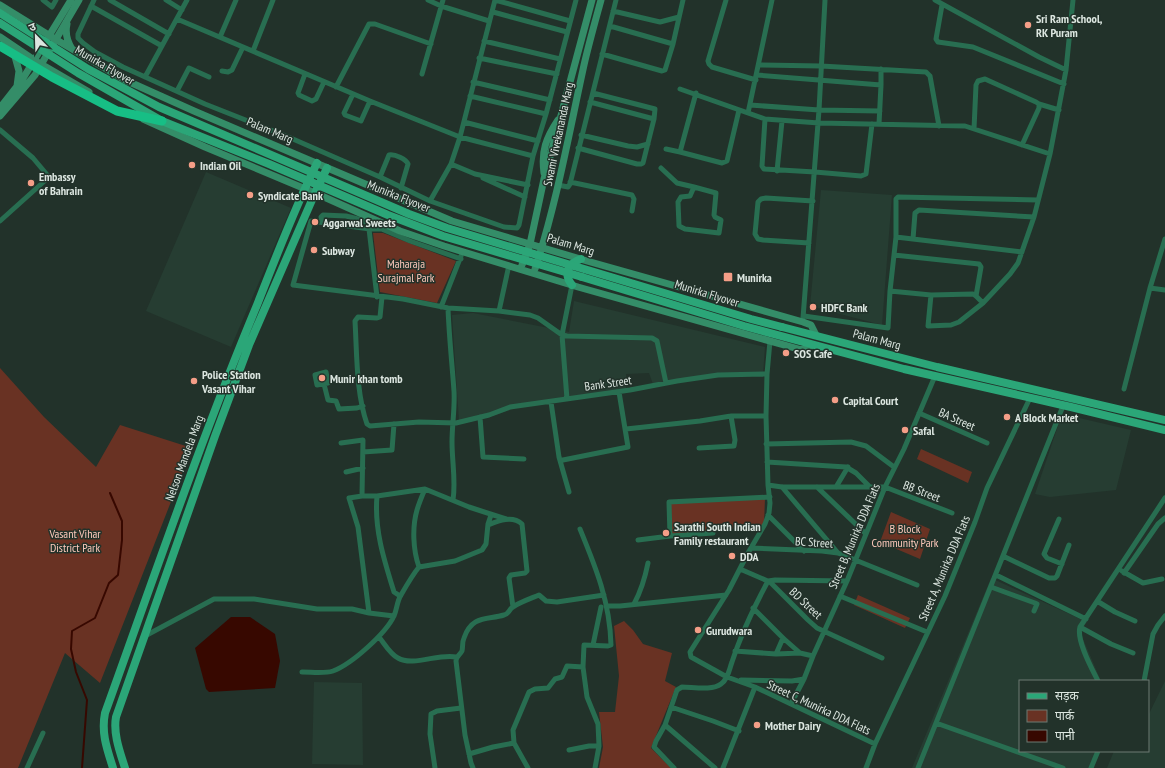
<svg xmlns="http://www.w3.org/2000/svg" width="1165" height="768" font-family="'PT Sans Narrow','Noto Sans Devanagari',sans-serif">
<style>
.built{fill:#263d32}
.green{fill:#693223}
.water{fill:#370800}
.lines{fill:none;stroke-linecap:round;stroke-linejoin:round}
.stream{stroke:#370800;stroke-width:2}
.street{stroke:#286e51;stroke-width:5}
.secondary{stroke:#348d68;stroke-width:7}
.primary{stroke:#2ba678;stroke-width:8}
.primary-bridge{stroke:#2ba678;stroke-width:8}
.highway-bridge{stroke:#17be85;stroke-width:9}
.poi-dot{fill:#f49e87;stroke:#22322a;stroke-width:1.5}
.labels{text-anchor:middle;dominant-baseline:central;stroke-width:3;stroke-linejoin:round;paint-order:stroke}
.poi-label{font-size:12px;font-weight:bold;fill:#dce6e0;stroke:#22322a;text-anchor:start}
.street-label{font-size:12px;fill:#dce6e0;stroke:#22322a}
.park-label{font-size:12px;fill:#fec9bb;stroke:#22322a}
</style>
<rect width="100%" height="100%" fill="#22322a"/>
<path class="built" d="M206 172 291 208 231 347 146 311Z
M821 190 892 195 882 325 810 306Z
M574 301 765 347 763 375 729 374 654 387 649 373 626 374V392L519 407 486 418 459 421 452 315 473 313 569 332Z
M1062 414 1131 430 1116 490 1050 497 1035 494Z
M991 578 1087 622 1080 632 1101 681H1020V751H1096L1089 768H912Z
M1165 681V768H1107L1114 751H1148V716Z
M314 682 362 683 363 765 312 764Z"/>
<path class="green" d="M373 233H383L456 261 437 303 380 292Z
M0 368 44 417 96 467 120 425 192 448 100 683 65 653 18 768H0Z
M921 449 972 472 968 483 917 459Z
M765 498 764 525 670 536 669 502Z
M891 512 930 529 920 559 880 542Z
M858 595 910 618 905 628 854 605Z
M624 621 633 630 643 644 672 653 665 681 676 687 651 748 671 768H599L603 747 599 712H615L619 676 614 626Z"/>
<path class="water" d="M231 617H250L275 634 280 661 275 688 209 692 206 689 195 648Z"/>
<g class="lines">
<path class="stream" d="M82 768 87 700 76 672 71 649 72 631 95 618 109 583 118 575 122 540V521L110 493"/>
<path class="street" d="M43 0 52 7 56 0
M94 0 78 34V38L83 43 95 52 123 67 205 104 286 136 380 177 430 201 504 227 517 228 519 225 533 156 546 114 576 0
M110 0 169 34
M166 0 182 10
M428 0 441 6 489 21
M495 0 570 21
M726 0 708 61 709 64 712 67 756 80
M935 0 1039 57 1066 70
M942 5 936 39 938 42 973 47 1064 84
M91 6 162 46
M613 11 660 22 679 17
M493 12 567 32
M177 19 370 101 460 137 533 156
M610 26 673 44
M220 37 236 0
M484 41 560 59
M253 51 273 0
M602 54 662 71 665 70 673 44 683 0
M479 58 557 74
M759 65 821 66 926 72 930 76 939 126
M222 71 228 72 232 70 243 47
M305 74 298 93 299 95 312 101 316 99 324 82
M422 74 443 0
M757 75 881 85
M145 77 187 0
M473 82 550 100
M336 87 369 24H375L431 44
M680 89 765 119 819 123 965 126 1050 154
M177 91 189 68 209 77
M696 93 680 152 722 163 727 161 739 110
M353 94 344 113 345 115 361 121 370 101
M470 96 546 114
M590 102 654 119
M1039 104 1059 110
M750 105 819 110 880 111
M748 113 772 0
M765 119 762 166 764 169 815 172 861 176 866 174 872 124
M464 122 538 141
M879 124 881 85V69
M974 129 976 85 978 81 985 79 1036 102 1039 104V108L1022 145
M0 130 33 158 49 177 0 221
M581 135 628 146 637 147 648 144
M578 148 637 164H641L643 163 654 119 655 109 593 93
M666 149 680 152
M451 164 475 174 528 185
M661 168 677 183 694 187
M777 171 782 121
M380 177 389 155C395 154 406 159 408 164L401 188
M483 178 525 197
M570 182 632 195 634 199 632 211
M558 185 568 187 570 184 616 0
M694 187 716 193 714 215 715 217 721 220 719 233 685 229 679 226 678 202 681 197 690 196Z
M430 201 451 164 460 137 495 0
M322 222 321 217 323 215 346 216 358 219 410 241 461 259
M369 229 377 297
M381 229H370L311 221 293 285 403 299 448 308 499 311 530 315 538 318 562 335 567 336 652 338 657 341 666 383
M896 237 1022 252
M913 239 915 213 919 210 1034 217
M809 243 763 240 758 239 755 234 758 202 761 199 766 198 813 201
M894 255 979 264 981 267 976 296
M1150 288 1165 290
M890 291 931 295 973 294 976 296 983 303
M931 295 928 326 951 325 959 322 983 303 1010 274 1018 263 1034 217 1050 154 1066 70 1073 0
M382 297 380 317 377 318 358 317 355 321C357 355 356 392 367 424L370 426 419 422 456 423 489 415 510 407 630 390 677 381 718 375 767 374
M441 307 461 256
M448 308C449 336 452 363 454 391 455 408 452 425 452 442 452 462 456 481 453 500
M499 311 509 265
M804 316 888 328 890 291 896 237V199L898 197 1038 200
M803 318 819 110 825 0
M770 341 767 374 766 416 768 485 770 503 769 513 765 524 748 553 729 590 690 652 691 657 727 677 755 687 875 744
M326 372 328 383 317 385 315 375Z
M324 384 328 400 336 401 339 409 357 408 363 406
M1124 389 1150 288 1165 239
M567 399 562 335 572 285
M551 402 559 457 569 492
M919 413 987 443
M480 417 483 457 524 459
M626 429 700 421 731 416H766
M766 444 851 442 866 446 894 467
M699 448 734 446 735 440 731 416
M363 452 392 450 394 424
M561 460H563L628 447 619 392
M767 462 846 467 856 473 870 487
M346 472 363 468
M768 485 782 487H885L952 513
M782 487 838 553
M817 487 866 534
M836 487 848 467
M362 496H377L425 489 469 507 506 519
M377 496C374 529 384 560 394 592L400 596
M768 515 804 551
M1059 519 1044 554 1047 558 1062 564
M488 525C498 521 512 515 522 524L527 571 525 573 511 575 509 578 513 607
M670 536 669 502 770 497
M638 540 670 536 713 533
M751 548 822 551 838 553 917 585
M1003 556 1049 578H1055L1057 576 1069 545
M419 567C413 550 412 527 417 510 419 503 422 496 425 489
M740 569 770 582 808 620 817 628 882 658
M1122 571 1143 583 1162 579
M1124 573 1158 524 1165 518
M996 575 1086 619
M991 587 1035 603 1037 604 1034 611
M840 596 927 632
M1097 601 1115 612 1135 621
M634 604C641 591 645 578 648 563
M608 606H620L726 595
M753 608 783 638 800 653 813 656
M369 613 394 616
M1080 627 1111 644 1133 653
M145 636 214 599H254L317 609H352L369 613 358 527 349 498 362 496 363 440 341 443
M379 637C384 643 390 654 398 658 413 667 439 653 456 657
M593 645 601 607
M735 651 776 654 800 653
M776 654 783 638
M583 667 587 697 598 724 599 746 595 768
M302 672C312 672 324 674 333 671 352 664 386 633 394 616 397 609 397 601 401 595 405 588 414 573 419 567L455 561 482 550 486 544 488 524 491 515
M741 680 792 681 804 679
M1098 681C1092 669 1076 640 1080 627L1165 498
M1144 681 1153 634 1158 625 1165 616
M791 704 804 679 813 656 847 581 885 487 904 449 935 376
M671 707 713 721 739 731
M936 723 1063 768
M665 725 656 741 654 747 674 768
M514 743 513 730 529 692 535 689 548 688 555 679 562 677 567 666 583 667 584 645 608 646 611 645C610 602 596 568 580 529
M569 750 589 746H599
M469 754 493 747 514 743 528 768
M27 768 43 733
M435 768 430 734 431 714 437 711 461 708
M473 768 471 763 465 735 456 661C456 656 460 655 462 651 463 647 462 642 464 638 472 615 487 620 504 615 509 614 509 609 513 607 518 603 532 598 539 595L546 601 557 602 604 595
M715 768 665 725 677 690 682 687C693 687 712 691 721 684 728 679 729 670 732 662 741 634 754 607 768 581L775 580 847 581
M723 768 755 687
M866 768 875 744 945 596 975 522 987 488 1030 398
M918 768 1063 406
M1091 768 1098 751"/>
<path class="secondary" d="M0 5 55 39 125 80 194 111 452 221 587 261 803 322 811 325 816 335
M67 24C65 33 67 41 72 49
M0 37 34 60 89 92
M14 53 19 71 17 86
M0 108 22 80 71 0
M0 116 35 75 79 0
M143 119 205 147 315 193 400 231 444 246 578 287 802 350 813 345
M544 173C541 151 546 138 558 120
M522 265 530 244 544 179 592 0
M535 269C557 202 569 133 584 65 589 43 595 22 601 0"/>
<path class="primary" d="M582 277 744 326 904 369 1071 407 1165 430
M572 285C563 274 568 263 581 259
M782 327 937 367 1165 420
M113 768C107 749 101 733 105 713 154 577 201 439 257 305 276 257 294 209 317 163
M125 768C120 752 113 734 116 717L215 436 249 345 315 193 327 168"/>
<path class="primary-bridge" d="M0 13 88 69 159 107 409 214 447 228 751 319 782 327
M0 23 78 73 162 121 269 164 388 215 443 236 582 277"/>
<path class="highway-bridge" d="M0 46 52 77 117 111 162 121"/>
</g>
<g class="poi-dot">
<circle cx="1028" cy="25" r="4"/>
<circle cx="192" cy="165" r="4"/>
<circle cx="31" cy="183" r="4"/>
<circle cx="250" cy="195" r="4"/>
<circle cx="315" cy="222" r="4"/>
<circle cx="314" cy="250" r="4"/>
<rect x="723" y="272" width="10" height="10" rx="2"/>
<circle cx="813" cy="307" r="4"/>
<circle cx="786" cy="353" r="4"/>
<circle cx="322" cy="378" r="4"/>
<circle cx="194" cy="381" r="4"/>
<circle cx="835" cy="400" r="4"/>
<circle cx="1007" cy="417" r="4"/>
<circle cx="905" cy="430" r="4"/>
<circle cx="666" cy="533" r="4"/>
<circle cx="732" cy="556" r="4"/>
<circle cx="698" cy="630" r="4"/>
<circle cx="757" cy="725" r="4"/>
</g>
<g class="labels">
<g class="poi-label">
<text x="1036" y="18">Sri Ram School,<tspan x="1036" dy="14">RK Puram</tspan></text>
<text x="200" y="165">Indian Oil</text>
<text x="39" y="176">Embassy<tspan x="39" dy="14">of Bahrain</tspan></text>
<text x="258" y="195">Syndicate Bank</text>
<text x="323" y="222">Aggarwal Sweets</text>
<text x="322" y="250">Subway</text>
<text x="737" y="277">Munirka</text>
<text x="821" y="307">HDFC Bank</text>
<text x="794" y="353">SOS Cafe</text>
<text x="202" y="374">Police Station<tspan x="202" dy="14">Vasant Vihar</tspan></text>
<text x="330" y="378">Munir khan tomb</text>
<text x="843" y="400">Capital Court</text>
<text x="1015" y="417">A Block Market</text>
<text x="913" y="430">Safal</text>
<text x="674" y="526">Sarathi South Indian<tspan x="674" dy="14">Family restaurant</tspan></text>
<text x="740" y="556">DDA</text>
<text x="706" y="630">Gurudwara</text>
<text x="765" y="725">Mother Dairy</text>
</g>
<g class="street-label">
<text transform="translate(105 65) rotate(30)">Munirka Flyover</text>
<text transform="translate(270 130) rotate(23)">Palam Marg</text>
<text transform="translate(558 134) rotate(-78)">Swami Vivekananda Marg</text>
<text transform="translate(399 196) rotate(22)">Munirka Flyover</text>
<text transform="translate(571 244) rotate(17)">Palam Marg</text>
<text transform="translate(707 293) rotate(17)">Munirka Flyover</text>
<text transform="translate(877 339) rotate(15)">Palam Marg</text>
<text transform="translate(608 383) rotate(-8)">Bank Street</text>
<text transform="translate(957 419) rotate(24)">BA Street</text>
<text transform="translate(184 458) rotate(-70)">Nelson Mandela Marg</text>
<text transform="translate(922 491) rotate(21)">BB Street</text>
<text transform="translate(854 536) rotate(-67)">Street B, Munirka DDA Flats</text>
<text transform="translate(814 542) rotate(4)">BC Street</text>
<text transform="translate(944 568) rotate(-67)">Street A, Munirka DDA Flats</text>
<text transform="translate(806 603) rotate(43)">BD Street</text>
<text transform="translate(819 707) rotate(25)">Street C, Munirka DDA Flats</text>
</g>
<g class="park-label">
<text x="406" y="263">Maharaja<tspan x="406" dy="14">Surajmal Park</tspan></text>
<text x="905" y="528">B Block<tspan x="905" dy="14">Community Park</tspan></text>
<text x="75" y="533">Vasant Vihar<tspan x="75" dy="14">District Park</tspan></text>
</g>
</g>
<rect x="1019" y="680" width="130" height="72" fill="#22322a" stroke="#6c7a73"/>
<rect x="1027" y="693" width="20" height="6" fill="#2ba678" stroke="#6c7a73"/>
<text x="1055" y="700" font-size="12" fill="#dce6e0">सड़क</text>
<rect x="1027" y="710" width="20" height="12" fill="#693223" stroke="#6c7a73"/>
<text x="1055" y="720" font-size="12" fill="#dce6e0">पार्क</text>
<rect x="1027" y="730" width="20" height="12" fill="#370800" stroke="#6c7a73"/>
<text x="1055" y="740" font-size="12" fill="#dce6e0">पानी</text>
<g transform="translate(36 36) rotate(337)" stroke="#22322a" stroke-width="3" paint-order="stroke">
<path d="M0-3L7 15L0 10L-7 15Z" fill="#dce6e0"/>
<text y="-6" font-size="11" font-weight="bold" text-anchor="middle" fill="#dce6e0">उ</text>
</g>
</svg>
